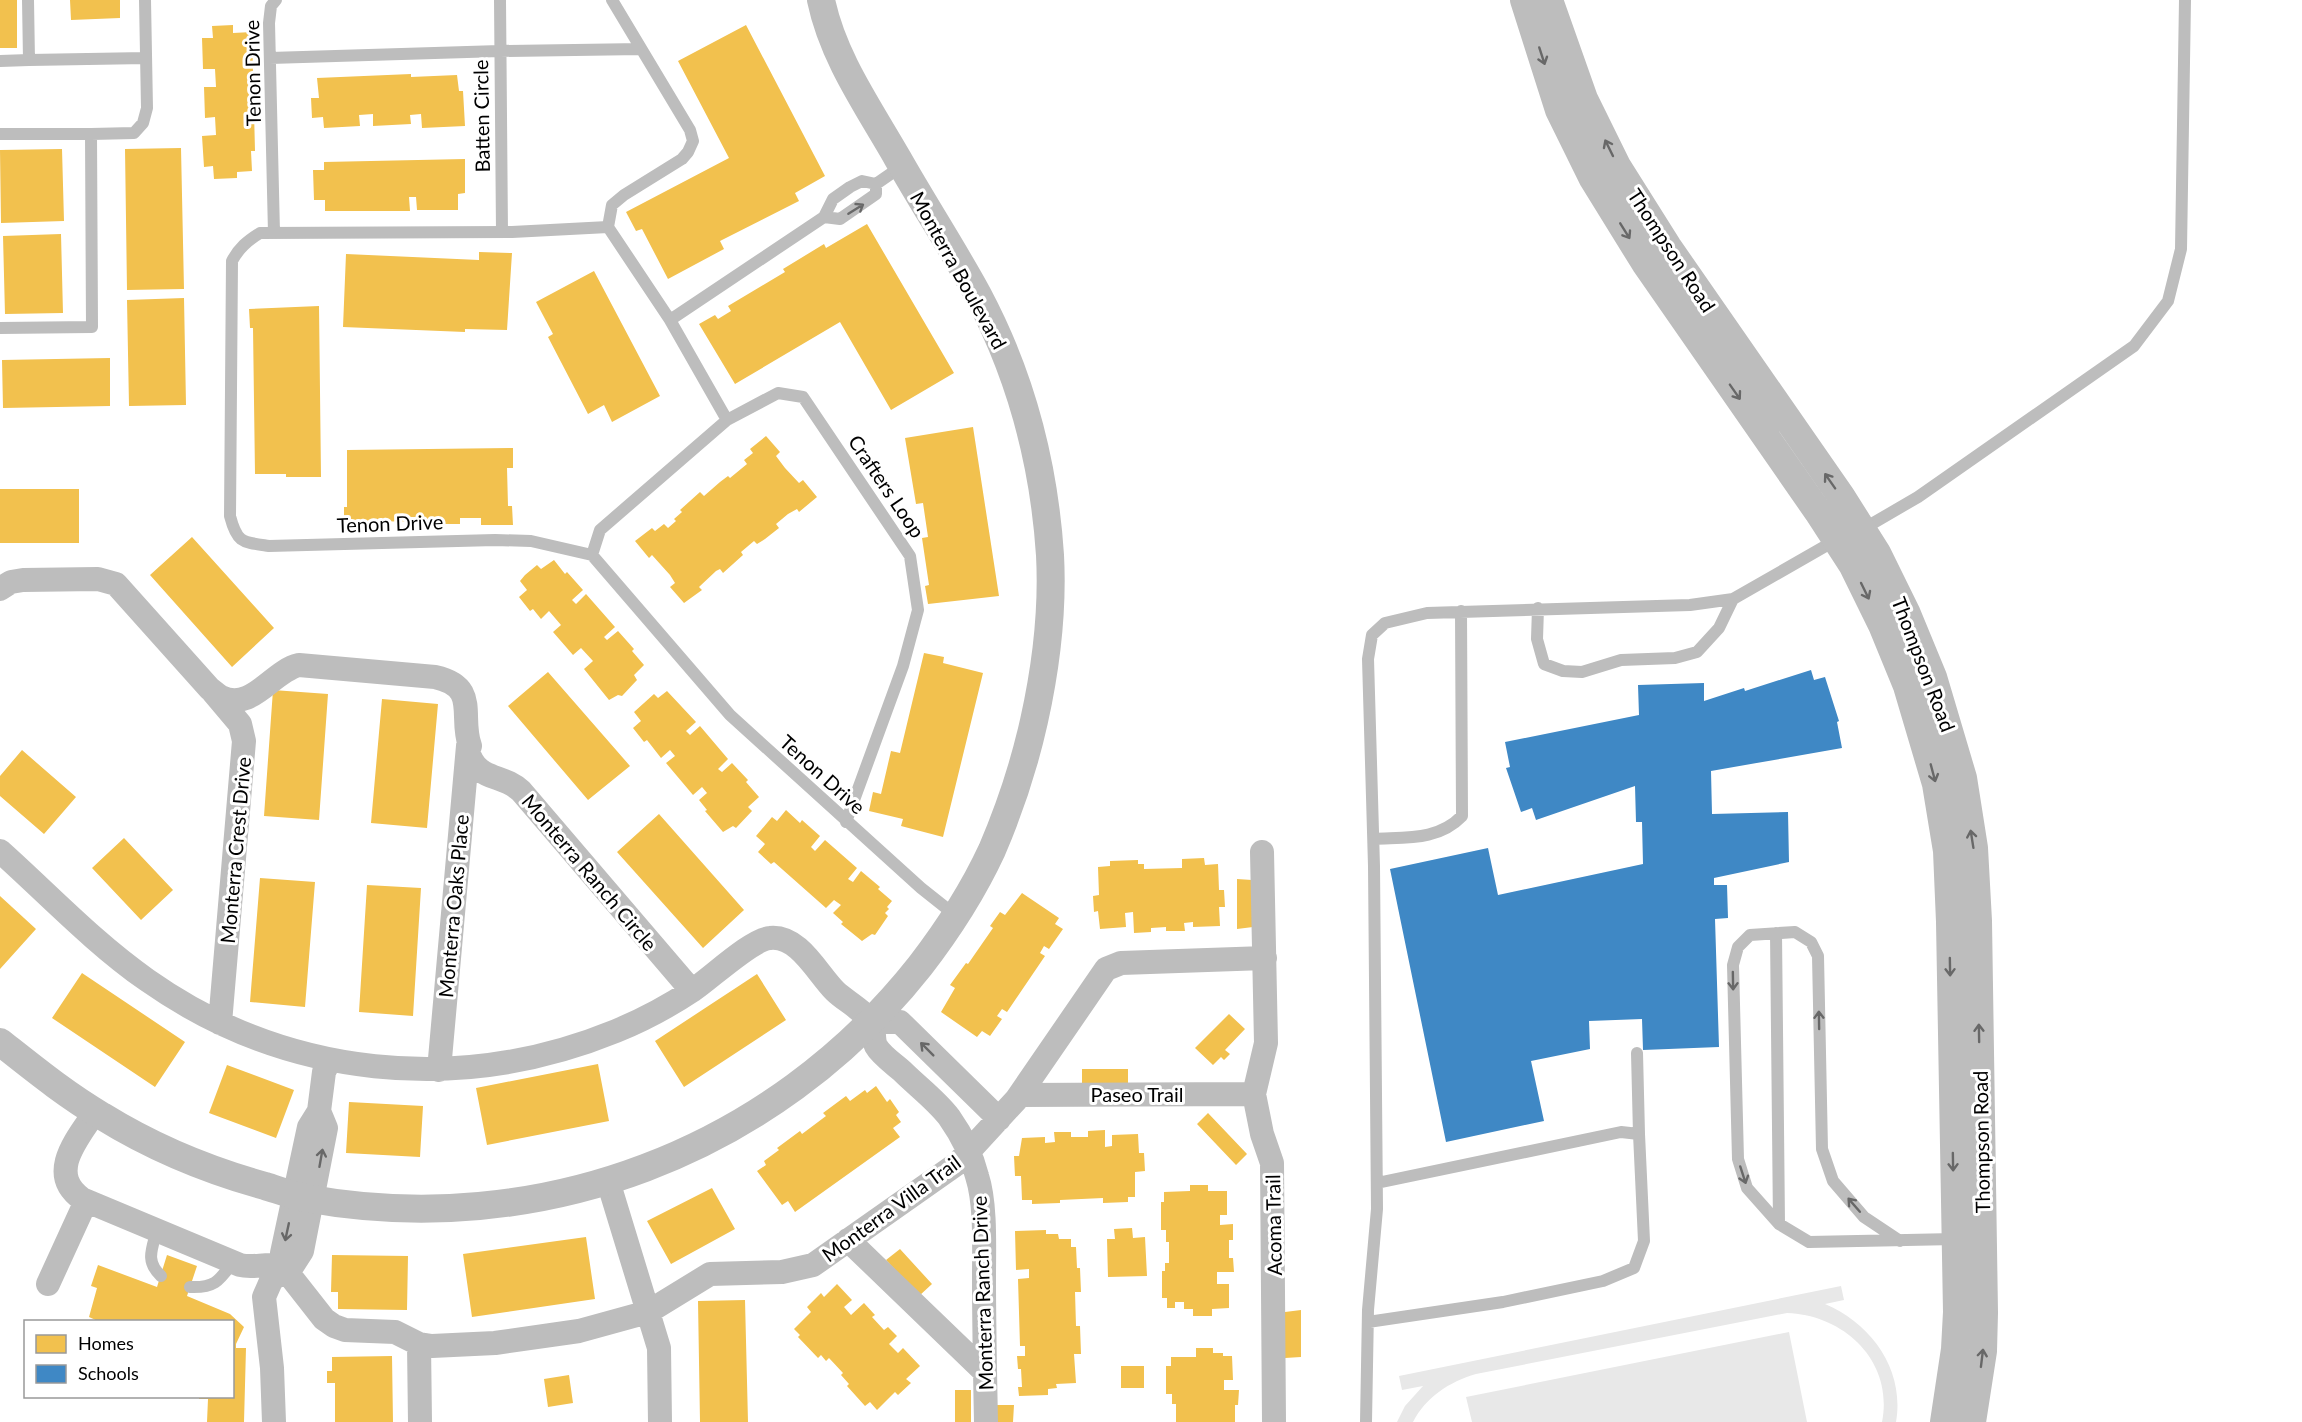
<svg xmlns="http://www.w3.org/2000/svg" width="2302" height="1422" font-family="Lato,sans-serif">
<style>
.green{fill:#e8e8e8}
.homes{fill:#f2c14e}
.schools{fill:#3f88c5}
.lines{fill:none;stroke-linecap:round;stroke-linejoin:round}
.service{stroke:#bdbdbd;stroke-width:12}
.minor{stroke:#bdbdbd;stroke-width:24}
.tertiary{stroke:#bdbdbd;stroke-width:28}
.oneway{stroke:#686868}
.labels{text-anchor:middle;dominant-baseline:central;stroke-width:6;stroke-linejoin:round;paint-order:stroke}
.street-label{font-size:20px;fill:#000;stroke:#fff}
</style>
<rect width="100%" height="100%" fill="#fff"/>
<path class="green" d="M1841 1286 1844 1300 1825 1304C1872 1324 1905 1370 1896 1422H1882C1894 1361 1844 1315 1787 1313L1476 1374C1449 1382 1426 1397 1413 1422H1397L1405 1406 1423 1386 1402 1390 1399 1376Z
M1789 1332 1807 1422H1472L1466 1397Z"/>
<path class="homes" d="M0 0H17V48H0Z
M70 0H120V18L71 20Z
M233 25V33L252 32 255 151H251L252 171 237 172V178L214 179 213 166 204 167 202 136 216 135 215 117 205 118 204 87H216L215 69H203L202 38H213L212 26Z
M746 25 825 176 795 193 799 201 720 241 724 249 668 279 642 229 636 231 626 212 729 158 678 61Z
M411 74V77L457 75 459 91H463L465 126 422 128 421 114 410 115 411 124 373 126V114L359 115 360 126 324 128 323 117 312 118 311 98H319L317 78Z
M181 148 184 289 127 290 125 149Z
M62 149 64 221 1 223 0 150Z
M465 159V193L458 194V210H417L416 197H409L410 211H325V200H314L313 170H324V162Z
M867 224 954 373 891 410 840 322 735 384 699 324 715 315 718 319 731 311 728 306 785 272 783 269 824 244 826 248Z
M61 234 63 313 5 314 3 236Z
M479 252 512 253 507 330 465 329V332L343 327 346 254 479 260Z
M594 271 660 396 612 422 604 405 588 414 548 337 553 334 536 302Z
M184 298 186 405 129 406 127 300Z
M319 306 321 477H286V474H255L253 328H250L249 309Z
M110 358V406L3 408 2 360Z
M973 427 999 596 928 604 925 586 929 585 922 538 928 537 923 503 916 504 905 438Z
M766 436 780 452 776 456 785 468 799 483 803 480 817 497 799 512 797 509 788 514 776 524 779 528 765 539 757 544 754 541 741 552 743 555 723 573 720 569 716 571 699 587 702 590 684 603 670 587 675 583 670 575 652 555 649 558 635 541 652 528 655 531 664 524 668 528 676 521 674 519 682 512 680 510 700 492 704 496 720 482 728 476 730 478 747 464 744 460 753 453 750 449Z
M513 448V468H507L508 506H512L513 525H481V518H460V524H432L431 521 344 522V507H347V450Z
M0 489H79V543H0Z
M192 537 274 628 232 667 150 575Z
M554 560 565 574 567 572 583 590 572 600 576 604 586 594 615 627 604 637 607 640 618 631 634 649 632 651 644 665 634 675 637 680 622 696 618 695 609 700 584 669 593 661 581 648 573 655 553 632 561 625 549 611 541 619 533 609 530 611 519 597 527 590 520 581 525 575 537 565 541 569Z
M924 653 944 657 943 663 983 673 943 837 901 826 903 819 869 811 873 792 881 794 891 751 900 753Z
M548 672 630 766 588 800 508 706Z
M273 690 328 694 319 820 264 816Z
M667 691 696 722 686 731 690 735 700 726 728 759 718 769 722 772 732 763 748 780 746 782 759 797 748 807 752 811 736 828 733 826 723 832 705 811 707 810 699 800 707 793 702 787 693 795 666 763 675 756 670 750 661 758 647 740 644 742 633 728 641 721 634 712 654 694 658 698Z
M382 699 438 704 427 828 371 823Z
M22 750 76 797 44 834 0 796V776Z
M786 810 800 823 802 820 820 836 811 847 815 851 825 840 857 868 848 879 853 882 861 871 880 887 878 889 892 901 887 907 889 909 885 913 888 916 875 935 872 934 862 941 841 924 843 922 833 913 841 905 834 900 826 908 774 862 771 864 758 852 765 844 756 836 772 817 777 821Z
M659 814 744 910 703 948 617 852Z
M124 838 173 890 141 920 92 868Z
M1204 858 1205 865 1218 864 1219 890H1224L1225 907H1219L1220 926 1193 927V922L1184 923 1185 931H1166V927L1151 928V932L1134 933 1133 912 1125 913 1126 927 1100 929 1098 911 1094 912 1093 896 1099 895 1098 867 1110 866V861L1138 860V864H1144V869L1182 868V859Z
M260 878 315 882 305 1007 250 1002Z
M1237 879 1252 880 1253 927 1237 929Z
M367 885 421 888 413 1016 359 1012Z
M1022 893 1059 918 1055 924 1063 929 1049 949 1044 946 1040 953 1045 956 1007 1012 1002 1009 997 1016 1002 1019 990 1036 982 1031 977 1037 941 1012 955 988 950 985 966 963 968 964 993 928 990 926 1000 912 1005 915Z
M0 896 36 929 0 969Z
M82 973 185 1042 155 1087 52 1018Z
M757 974 786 1020 684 1087 655 1041Z
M1229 1014 1245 1029 1225 1050 1230 1054 1224 1060 1221 1057 1213 1065 1195 1048Z
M598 1064 609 1121 487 1145 476 1088Z
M227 1065 294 1090 276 1138 209 1113Z
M1082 1069H1128V1086H1082Z
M876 1086 887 1102 890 1099 899 1112 896 1115 901 1122 893 1128 900 1137 795 1212 788 1201 782 1205 757 1171 766 1165 764 1161 779 1150 777 1148 800 1131 802 1134 826 1116 823 1113 846 1096 850 1101 865 1090 867 1093Z
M349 1102 423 1106 420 1157 346 1153Z
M1208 1113 1247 1154 1236 1165 1197 1124Z
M1105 1130V1147L1112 1146V1135L1138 1134 1139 1153H1144L1145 1171 1135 1172V1197H1128V1202L1103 1203V1198L1060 1200V1203L1032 1204V1200H1022L1021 1176H1015L1014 1156H1019L1022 1138 1045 1137V1143L1055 1142 1054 1132H1071V1137H1088V1131Z
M1190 1185H1208V1191H1227V1215H1220V1225L1233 1224V1240H1229V1258H1233L1234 1272H1217V1284H1229V1308L1212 1309V1316H1193V1309H1184V1302H1175V1308H1167V1298H1162V1271H1165V1263H1169V1242H1166V1230H1161V1202H1164V1192L1190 1191Z
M712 1188 735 1229 671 1264 647 1221Z
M1132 1228 1133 1238 1145 1237 1147 1276 1108 1277 1107 1239H1115L1114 1229Z
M1046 1230V1234H1058L1059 1239H1071V1247H1076L1077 1268H1080L1081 1292H1075L1076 1326H1080L1081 1354H1074L1076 1383 1056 1384 1057 1388 1048 1389V1395L1019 1396 1018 1387H1022L1021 1369H1018L1017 1356H1025V1346H1020L1018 1279 1029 1278V1269L1016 1270 1015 1231Z
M586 1237 595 1299 472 1317 463 1254Z
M900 1249 932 1284 919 1296 886 1260Z
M167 1255 197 1266 187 1296 230 1314 244 1327 236 1344V1348H246L244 1422H207L208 1399H199V1396H232V1322H100L89 1317 97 1288 91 1286 98 1265 157 1287Z
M332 1255 408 1256 407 1310 338 1309V1292H331Z
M837 1284 852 1300 844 1307 851 1315 864 1303 875 1315 872 1317 884 1330 888 1327 897 1336 889 1344 898 1353 903 1348 920 1366 906 1379 911 1383 898 1395 895 1392 877 1410 870 1402 865 1406 847 1386 849 1384 841 1375 843 1373 829 1358 826 1361 821 1355 818 1358 798 1337 800 1335 794 1329 811 1312 807 1307 821 1293 824 1297Z
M745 1300 748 1422H700L698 1301Z
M1301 1310V1357L1285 1358V1312Z
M1196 1348H1213V1353H1223V1356H1232L1233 1380H1224V1390H1239L1238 1405H1235V1422H1176V1404H1172V1394H1166V1366H1171V1357H1196Z
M392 1356 393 1422H335V1383H327V1371H332V1357Z
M1121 1366H1144V1388H1121Z
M569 1375 573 1403 548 1407 544 1379Z
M955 1390H971V1422H955Z
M997 1405H1014L1013 1422H997Z"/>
<path class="schools" d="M1811 670 1814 680 1825 677 1839 721 1837 722 1842 748 1711 771 1712 814 1788 812 1789 862 1714 878V885H1727L1728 918 1715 919 1719 1047 1643 1050 1642 1019 1589 1021 1590 1049 1531 1061 1544 1121 1446 1142 1390 869 1488 848 1498 895 1643 864 1642 822H1636L1635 786 1536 820 1532 808 1521 812 1506 768 1510 767 1505 742 1639 715 1638 685 1704 683V701L1744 688 1745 691Z"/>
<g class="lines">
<path class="service" d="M28 0 29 60 146 58
M500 0 502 232
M270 58 500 51 641 49
M0 61 29 60
M0 134H91L92 327 0 328
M91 134 134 133 143 123 147 108 145 0
M824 217 840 219 876 194V184
M608 227 512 232 260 233C247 241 239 248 232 261L230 516C237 543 242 542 269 546L495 540 531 541 592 555 730 715 921 888 955 915
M608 227 612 205 624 195 682 159 688 152 693 141 690 130 612 0
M608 227 670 320 727 420
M274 233 269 23 271 6 276 0
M670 320 824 217 833 199 850 187 862 181 876 184 902 166
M1863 529 1918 497 2134 346 2168 301 2181 249 2185 0
M592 555 600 530 727 420 778 393 803 397 910 556 918 610 903 666 846 822
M1538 608 1537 639 1544 664 1563 671 1582 672 1621 660 1675 658 1697 652 1719 628 1733 599
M1374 839C1405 837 1438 841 1462 816L1461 611
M1776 933 1779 1224
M1637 1053 1639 1134
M157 1230C152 1249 145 1261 161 1276
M1900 1241 1864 1217 1833 1181 1822 1149 1818 956 1811 942 1795 932 1750 935 1738 947 1733 965 1738 1159 1747 1188 1779 1224 1809 1242 1955 1239
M190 1287C215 1288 219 1281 233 1262
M1368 1322 1503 1302 1603 1281 1634 1268 1644 1241 1639 1134 1621 1132 1377 1183
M1366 1422 1368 1310 1377 1209 1374 866 1368 659 1372 635 1385 623 1427 613 1690 605 1733 599 1836 540"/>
<path class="minor" d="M0 589 11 582 23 580 98 579 116 584 210 689C214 691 217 695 221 697 252 712 272 671 299 665L435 677C480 687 459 716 470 746L468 751C477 782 502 773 521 791L692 991
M213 692 240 724 244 741 220 1023
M0 851C48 894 94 943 147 980 286 1078 459 1095 616 1031 643 1020 669 1006 693 990 711 978 752 939 770 938 799 935 817 973 835 991 845 1001 866 1011 872 1025 875 1031 873 1040 876 1046 881 1055 894 1064 902 1071 917 1086 936 1100 949 1117 961 1134 972 1156 977 1176 986 1204 984 1247 984 1277 984 1325 985 1374 986 1422
M1262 852 1266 1043 1254 1094 1262 1134 1272 1163 1274 1422
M871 1022H900L999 1119
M439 1070 468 746
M1020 1095 1254 1094
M95 1112C78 1138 46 1173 82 1199L240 1265C255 1269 270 1261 284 1268L324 1319 334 1326 345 1330 395 1332 419 1344 432 1346 495 1343 579 1331 648 1312 710 1274 782 1272 813 1265 958 1163 1016 1100 1106 969 1121 963 1265 958
M608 1181 659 1348 660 1422
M848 1240 985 1372
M284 1268 282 1253 309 1127 319 1111 324 1072 330 1060
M48 1284 86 1201
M419 1344 420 1422
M274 1422 272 1368 264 1297 271 1281 284 1268 293 1265 302 1251 326 1128 319 1111"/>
<path class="tertiary" d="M1524 0 1559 110 1593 179 1645 263 1818 512 1853 566 1882 625 1907 686 1936 784 1947 851 1950 922 1957 1312 1955 1349 1944 1422
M1549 0 1584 99 1617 166 1668 247 1841 496 1877 553 1907 614 1933 677 1963 778 1974 848 1978 921 1984 1313 1983 1351 1972 1422
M0 1042C33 1068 66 1095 102 1116 152 1147 207 1170 265 1186 278 1190 291 1195 305 1198 539 1241 773 1152 920 966 947 931 973 891 992 850 1010 808 1024 766 1034 721 1046 667 1053 611 1050 555 1044 464 1021 376 978 295 953 249 924 205 898 159 869 108 833 58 821 0"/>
</g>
<defs><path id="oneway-shaft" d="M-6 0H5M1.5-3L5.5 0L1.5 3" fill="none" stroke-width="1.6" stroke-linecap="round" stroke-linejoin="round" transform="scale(1.5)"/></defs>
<g class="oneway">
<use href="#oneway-shaft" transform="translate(1542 56) rotate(72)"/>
<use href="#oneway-shaft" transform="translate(1609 148) rotate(-116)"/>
<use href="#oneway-shaft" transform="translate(856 209) rotate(-32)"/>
<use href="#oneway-shaft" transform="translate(1625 231) rotate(58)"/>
<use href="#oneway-shaft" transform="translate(1735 392) rotate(55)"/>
<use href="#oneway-shaft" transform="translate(1830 481) rotate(-125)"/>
<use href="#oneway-shaft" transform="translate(1865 591) rotate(64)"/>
<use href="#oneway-shaft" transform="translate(1933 773) rotate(75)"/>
<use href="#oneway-shaft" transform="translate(1972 839) rotate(-99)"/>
<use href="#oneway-shaft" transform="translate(1950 967) rotate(89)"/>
<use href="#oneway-shaft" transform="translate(1733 981) rotate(89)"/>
<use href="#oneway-shaft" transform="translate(1819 1020) rotate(-91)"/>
<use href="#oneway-shaft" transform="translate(1979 1033) rotate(-91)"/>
<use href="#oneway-shaft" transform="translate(927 1049) rotate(-135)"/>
<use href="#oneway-shaft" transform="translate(321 1158) rotate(-80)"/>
<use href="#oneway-shaft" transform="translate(1953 1162) rotate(89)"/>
<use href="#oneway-shaft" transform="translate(1743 1175) rotate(72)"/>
<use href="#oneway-shaft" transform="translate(1854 1205) rotate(-131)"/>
<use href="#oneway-shaft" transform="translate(287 1232) rotate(102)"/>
<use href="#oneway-shaft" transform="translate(1982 1358) rotate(-83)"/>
</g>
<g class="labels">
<g class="street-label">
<text transform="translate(252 73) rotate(-91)">Tenon Drive</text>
<text transform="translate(481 116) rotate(-91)">Batten Circle</text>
<text transform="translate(1672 250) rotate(57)">Thompson Road</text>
<text transform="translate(959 270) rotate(61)">Monterra Boulevard</text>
<text transform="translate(887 486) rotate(56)">Crafters Loop</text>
<text transform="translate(390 523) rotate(-2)">Tenon Drive</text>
<text transform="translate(1924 664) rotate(69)">Thompson Road</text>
<text transform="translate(823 774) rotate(42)">Tenon Drive</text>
<text transform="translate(235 850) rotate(-85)">Monterra Crest Drive</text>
<text transform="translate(590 872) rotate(50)">Monterra Ranch Circle</text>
<text transform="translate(453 906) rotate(-85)">Monterra Oaks Place</text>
<text x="1137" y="1094">Paseo Trail</text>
<text transform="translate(1981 1142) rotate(-91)">Thompson Road</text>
<text transform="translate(891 1208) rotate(-36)">Monterra Villa Trail</text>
<text transform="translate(1273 1225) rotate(-91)">Acoma Trail</text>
<text transform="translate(982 1293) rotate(-92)">Monterra Ranch Drive</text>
</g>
</g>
<rect x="24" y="1320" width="210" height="78" fill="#ffffff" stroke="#999999" stroke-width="1.5"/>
<rect x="36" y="1335" width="30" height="18" fill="#f2c14e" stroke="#999999" stroke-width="1.5"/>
<text x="78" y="1350" font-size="18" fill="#000000">Homes</text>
<rect x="36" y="1365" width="30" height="18" fill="#3f88c5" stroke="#999999" stroke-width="1.5"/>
<text x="78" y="1380" font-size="18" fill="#000000">Schools</text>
</svg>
